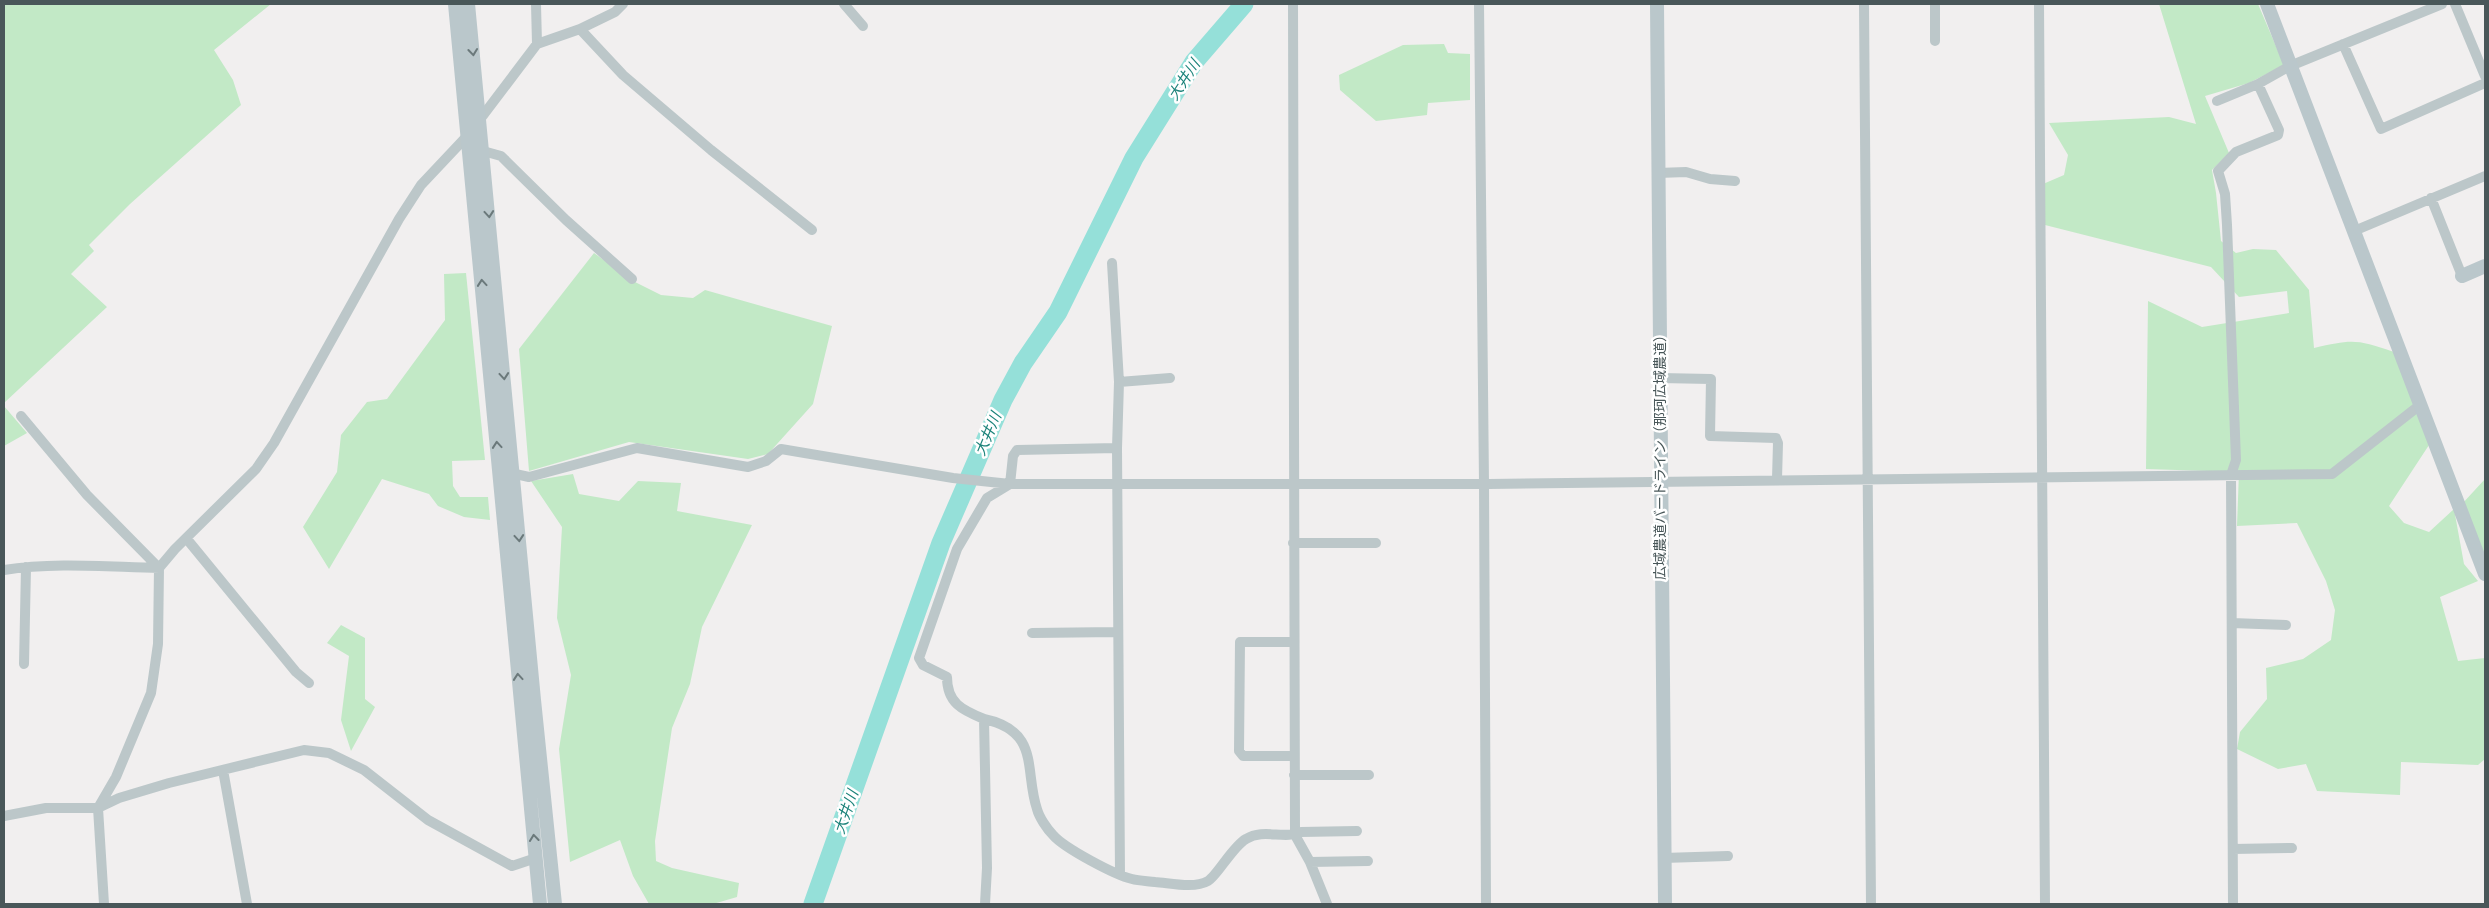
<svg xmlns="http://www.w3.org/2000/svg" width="2489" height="908" font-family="Signika,'Noto Sans JP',sans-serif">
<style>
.green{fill:#c2e9c6}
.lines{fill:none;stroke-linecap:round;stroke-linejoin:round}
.river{stroke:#95e0d9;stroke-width:19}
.street{stroke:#bcc7c9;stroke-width:10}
.secondary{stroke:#bac7cb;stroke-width:14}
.oneway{stroke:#6b797b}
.labels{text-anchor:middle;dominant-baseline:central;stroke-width:5;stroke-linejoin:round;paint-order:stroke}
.street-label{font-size:14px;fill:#495759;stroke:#fff}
.water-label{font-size:15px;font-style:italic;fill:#1c837a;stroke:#fff}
</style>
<rect width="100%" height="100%" fill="#f1efef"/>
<path class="green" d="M4 4H271L214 50 233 80 241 105 130 204 89 245 94 251 71 274 107 307 4 403Z
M2159 4H2258L2284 65 2249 83 2205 96 2229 153 2212 170 2216 193 2221 241 2236 253 2253 249 2276 250 2309 290 2314 348C2352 339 2357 339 2394 352L2429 445 2389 506 2404 523 2429 532 2454 509 2464 564 2478 581 2440 597 2458 661 2485 658V759L2478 765 2401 762 2400 795 2317 791 2306 764 2278 769 2237 749 2240 732 2267 699 2266 668 2303 659 2331 640 2335 610 2326 581 2297 523 2237 526 2239 472 2146 469 2148 301 2202 327 2289 313 2287 291 2239 297 2211 267 2045 225 2043 184 2064 175 2068 155 2049 123 2169 117 2196 124Z
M1444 44 1448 53 1470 54V100L1428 103 1427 115 1376 121 1340 90 1339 75 1403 45Z
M594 253 633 281 661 295 693 298 705 290 832 326 813 404 768 454 748 459 629 442 529 471 519 349Z
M466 273 485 460 452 461 453 486 460 497H488L490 520 464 517 438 506 429 494 382 479 329 569 303 527 337 472 341 435 367 402 387 399 445 320 444 274Z
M4 406 27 433 4 446Z
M573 474 579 494 619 501 638 481 681 483 677 511 752 525 702 627 690 684 672 728 655 841 656 861 672 868 739 883 737 897 713 904H649L633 876 620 840 570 862 559 749 571 675 557 618 562 527 531 481Z
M2485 479V565L2462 504Z
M341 625 365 638V699L375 707 351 751 341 720 349 656 327 643Z"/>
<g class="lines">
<path class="river" d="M813 904 941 543 1003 400 1023 363 1058 312 1134 158 1194 62 1244 4"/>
<path class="street" d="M536 4 537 44
M844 4 863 26
M1293 4 1295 835 1310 862 1327 904
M1479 4 1484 483 1486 904
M1864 4 1871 904
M2039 4 2045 904
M2455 4 2485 76
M580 29 623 75 711 150 812 230
M1935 41V4
M2343 44 2381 129 2485 83
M2217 101 2258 84 2290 66 2442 4
M478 122 537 44 580 29 615 12 623 4
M483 151 501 156 566 220 632 279
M1658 173 1686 172 1710 179 1735 181
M2431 198 2462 276
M2354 231 2485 176
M1112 263 1119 382 1117 448 1120 875
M1660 378 1711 379 1710 436 1776 438 1778 443 1777 479
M1119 382 1170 378
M21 416 87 495 159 568
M506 472 529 477 637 448 748 467 766 461 781 449 953 478 1010 484H1489L2332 474 2420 405
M186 538 296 672 309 683
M1293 543H1376
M4 570C55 562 108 567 159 568
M2232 623 2286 625
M1032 633 1117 632
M1294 642H1240L1239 751 1243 756H1294
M24 664 26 567
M984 719C962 710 947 703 947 677L923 665 919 658 957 549 987 498 1010 484 1013 456 1017 450 1117 448
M223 770 247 904
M1294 775H1369
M4 816 46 808H98L119 798 169 783 304 750 329 753 364 770 428 820 512 866 536 858
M2233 849 2292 848
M1663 858 1728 856
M1310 862 1368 861
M104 904 98 808 116 777 151 693 158 644 159 568 175 549 256 469 274 443 399 219 421 185 469 134
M985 904 987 868 984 719C1041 731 1024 771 1037 809 1039 817 1047 829 1053 835 1064 848 1115 875 1132 879 1139 881 1148 881 1155 882 1170 883 1194 889 1208 881 1217 876 1233 846 1246 839 1264 828 1284 840 1301 832L1357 831
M2233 904 2231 475 2236 460 2227 225 2225 194 2218 171 2236 152 2278 135 2279 130 2258 84"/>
<path class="secondary" d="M455 4 540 904
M468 4 534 700 555 904
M1657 4 1665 904
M2267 4 2485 574
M2462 276 2485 266"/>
</g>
<defs><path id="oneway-chevron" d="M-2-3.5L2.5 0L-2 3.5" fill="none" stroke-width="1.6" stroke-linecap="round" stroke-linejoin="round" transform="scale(1.25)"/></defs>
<g class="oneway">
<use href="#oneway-chevron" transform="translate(473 52) rotate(84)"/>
<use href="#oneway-chevron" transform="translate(489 214) rotate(85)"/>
<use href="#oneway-chevron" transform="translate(482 283) rotate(-95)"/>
<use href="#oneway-chevron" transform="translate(504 376) rotate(85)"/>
<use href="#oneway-chevron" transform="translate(497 445) rotate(-95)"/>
<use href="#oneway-chevron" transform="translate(519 538) rotate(85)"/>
<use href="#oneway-chevron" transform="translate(518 677) rotate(-95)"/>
<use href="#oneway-chevron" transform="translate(534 838) rotate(-96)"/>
</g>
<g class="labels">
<g class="street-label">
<text transform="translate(1660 454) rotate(-90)">広域農道バードライン（那珂広域農道）</text>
</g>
<g class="water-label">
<text transform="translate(1184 80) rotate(-57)">大井川</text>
<text transform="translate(988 434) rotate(-67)">大井川</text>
<text transform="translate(846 812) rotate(-71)">大井川</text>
</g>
</g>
<rect width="2489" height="908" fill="none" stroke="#495759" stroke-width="10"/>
</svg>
